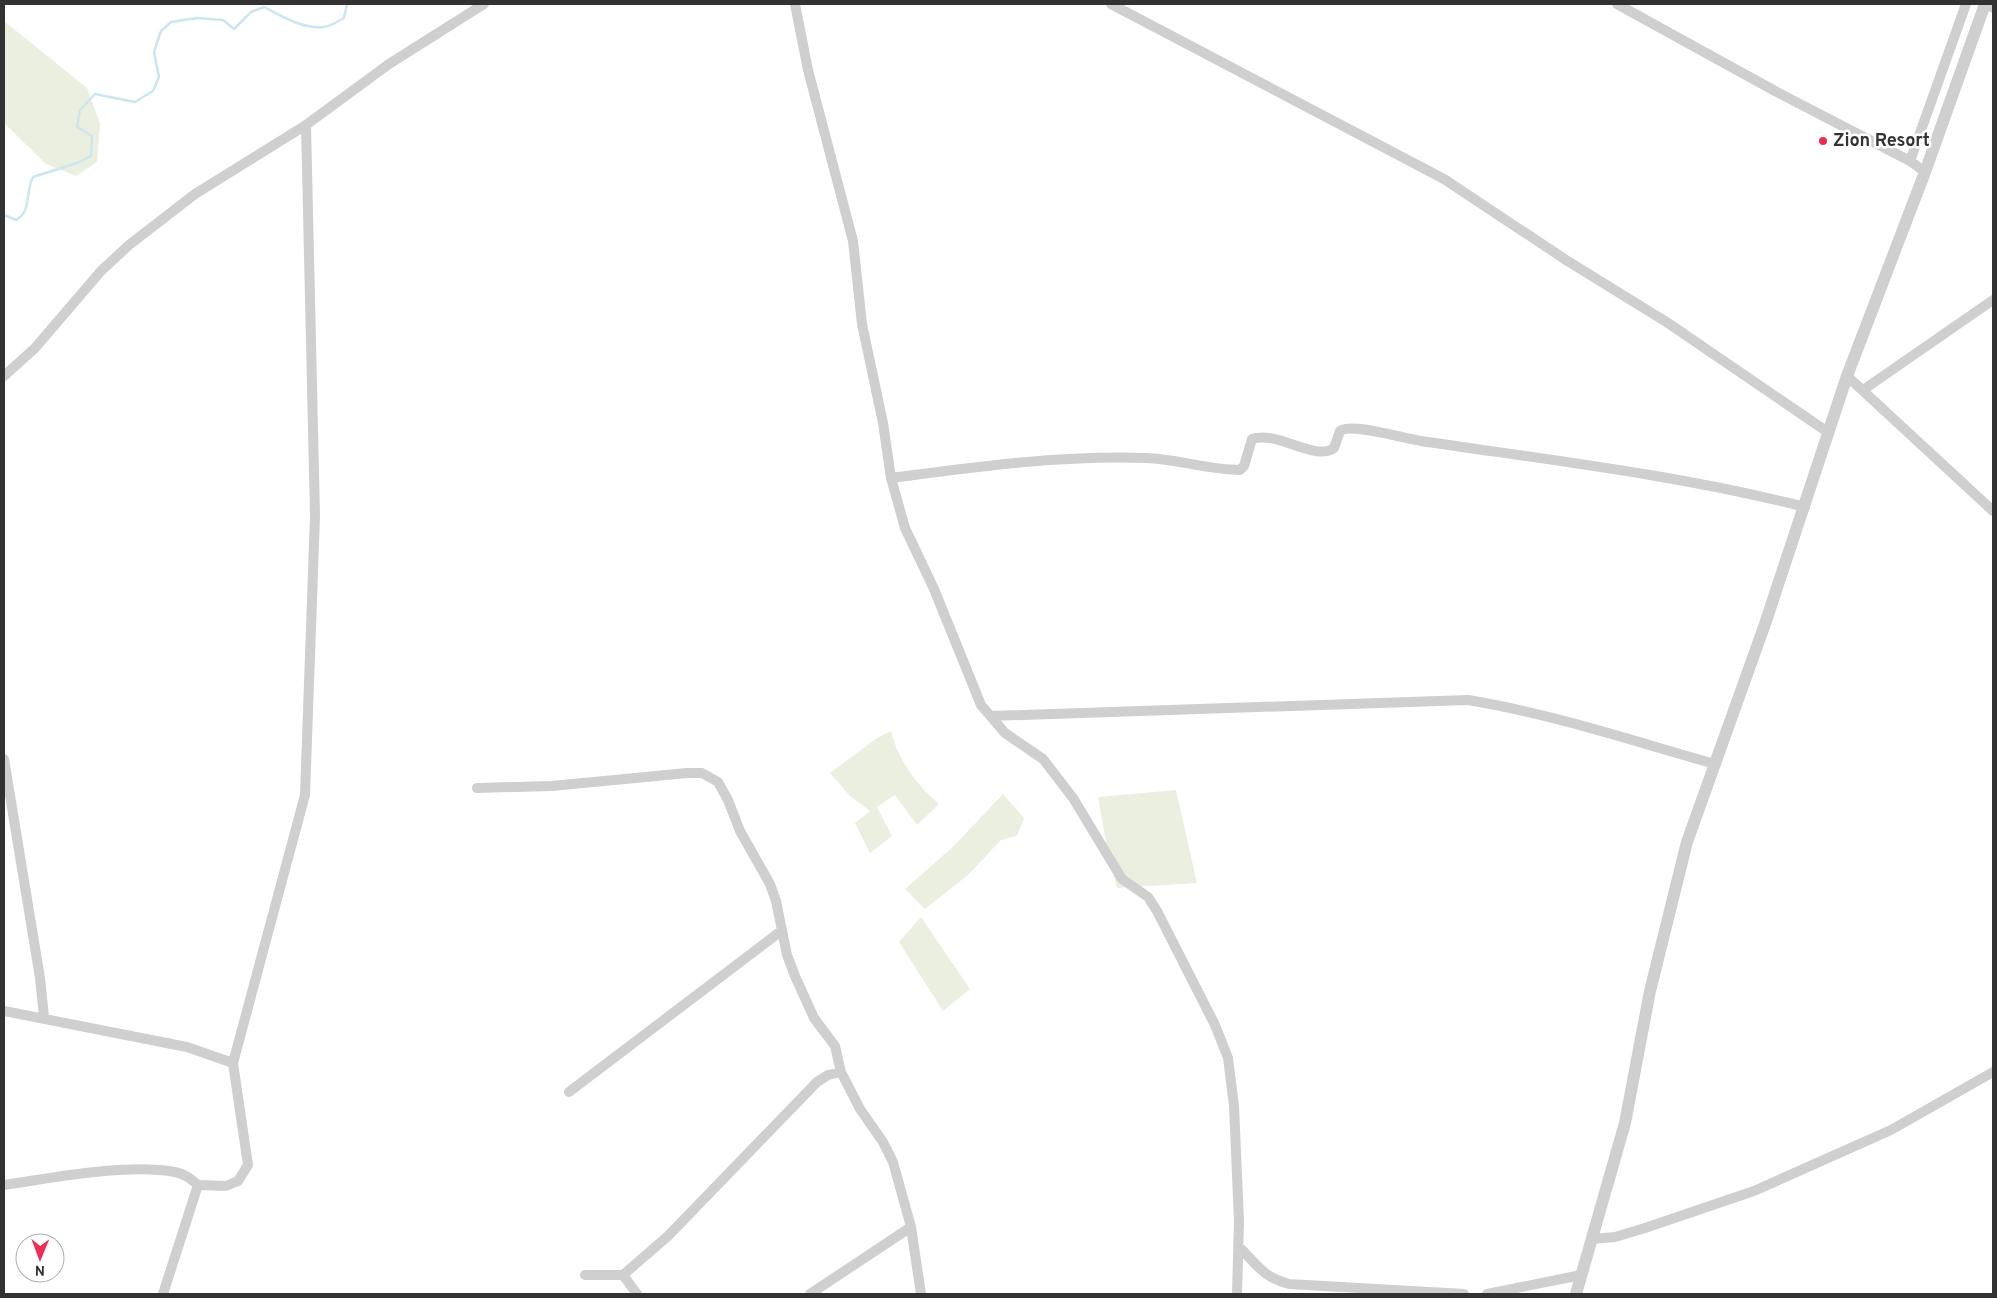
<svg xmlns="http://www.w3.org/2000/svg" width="1997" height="1298" font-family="Overpass,sans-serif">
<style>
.green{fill:#eaefdf}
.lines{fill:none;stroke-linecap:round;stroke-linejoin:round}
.stream{stroke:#cbe6ef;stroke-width:2.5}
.minor{stroke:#cfcfcf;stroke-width:10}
.tertiary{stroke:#cfcfcf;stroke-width:12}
.poi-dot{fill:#ef2d54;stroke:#fff;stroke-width:2}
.labels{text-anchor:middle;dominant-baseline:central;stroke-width:5;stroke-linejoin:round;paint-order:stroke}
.poi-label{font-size:18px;font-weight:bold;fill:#323232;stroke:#fff;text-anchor:start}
</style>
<rect width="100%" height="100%" fill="#fff"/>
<path class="green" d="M4 21 87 88 100 124 97 162 76 176 46 164 4 123Z
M891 731C898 760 916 784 939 804L917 825 895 795 877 807 892 836 870 853 855 823 870 811 850 796 830 773 877 738Z
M1176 790 1197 883 1117 888 1108 853 1098 797Z
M1003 794 1024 818 1017 836 1001 840 968 875 925 909 905 889 954 846Z
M921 917 970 989 943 1011 899 942Z"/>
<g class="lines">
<path class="stream" d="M4 215 16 220C32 211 25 192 33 177L77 163 91 156 92 136 77 127 80 110 95 94 135 102 153 91 159 77 154 52 161 31 171 22 197 18 223 20 234 29 251 12 264 7C282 16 302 29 323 27 330 27 338 21 344 18L347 4"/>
<path class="minor" d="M795 4 808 70 853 241 862 324 883 423 891 478 905 528 934 589 981 705 1005 733 1043 759 1073 798 1122 879 1148 897 1157 911 1215 1025 1228 1058 1234 1106 1239 1221 1237 1294
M1111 4 1444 179 1566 260 1668 323 1829 433
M1617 4 1775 91 1910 161 1925 172
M1989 4 1993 8
M1910 161 1966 4
M4 376 35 348 101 271 129 245 195 194 306 125 389 64 484 4
M1847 376 1993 511
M1863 390 1993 300
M891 478C975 467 1060 455 1146 458 1177 459 1209 470 1240 470L1244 466 1252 439C1277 430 1315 462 1334 448L1340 431C1351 422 1405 439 1421 441 1549 460 1679 475 1805 507
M991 716 1468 700C1553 714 1633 741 1715 764
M4 759 40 978 44 1017
M477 788 552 786 687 773H702L718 782 728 800 740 831 770 884 776 901 787 955 795 976 814 1018 835 1046 841 1072 860 1109 883 1142 893 1162 911 1227 921 1294
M4 1011 187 1047 233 1063
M569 1092 781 931
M4 1185C52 1178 128 1163 175 1172 185 1174 191 1179 198 1185
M1592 1239 1615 1237 1645 1228 1754 1191 1891 1130 1993 1072
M1238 1246C1257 1264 1262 1277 1289 1284L1464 1294
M585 1275H623L668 1236 817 1082 828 1075 841 1072
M623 1275 637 1294
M163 1294 198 1185 226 1186 238 1181 248 1165 233 1063 305 795 315 516 306 125
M810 1294 911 1227
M1487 1294 1581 1275"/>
<path class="tertiary" d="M1576 1294 1625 1123 1650 991 1687 842 1765 624 1847 376 1925 172 1985 4"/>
</g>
<circle class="poi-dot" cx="1823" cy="141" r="5"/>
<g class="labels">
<g class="poi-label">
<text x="1833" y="141">Zion Resort</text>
</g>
</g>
<rect width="1997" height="1298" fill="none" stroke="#323232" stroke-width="10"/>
<g transform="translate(40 1258) rotate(181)"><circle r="24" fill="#ffffff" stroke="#adadad"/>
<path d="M0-4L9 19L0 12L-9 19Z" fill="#ef2d54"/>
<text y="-8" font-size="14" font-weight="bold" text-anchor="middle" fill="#323232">N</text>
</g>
</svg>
